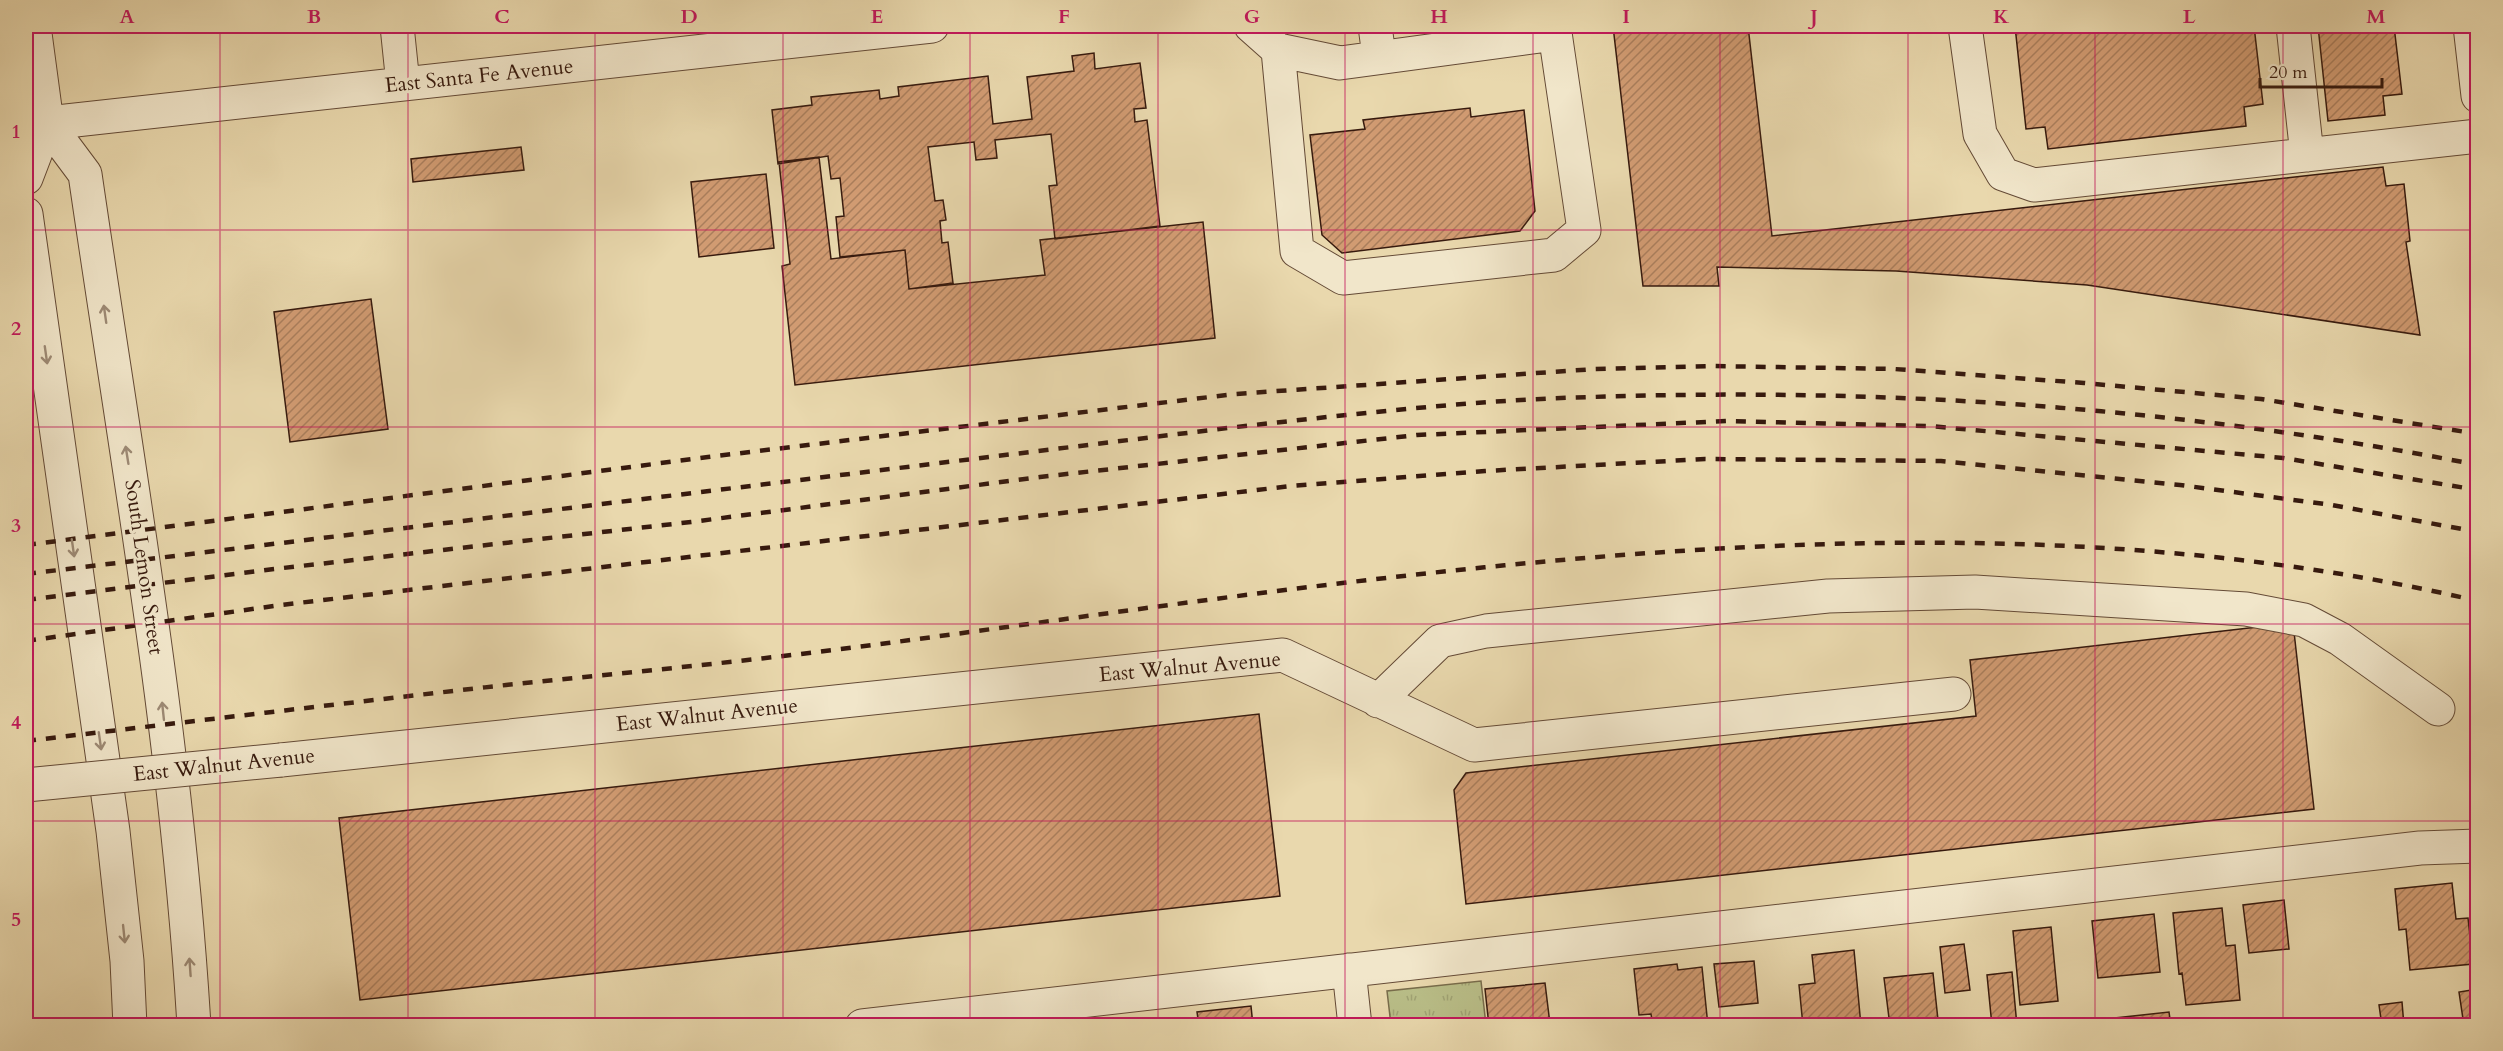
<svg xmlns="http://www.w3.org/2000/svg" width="2503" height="1051" font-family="Cardo,serif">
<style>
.grass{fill:url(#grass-tufts);stroke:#786c4b;stroke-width:1.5}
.building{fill:url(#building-hatch);stroke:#371a0e;stroke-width:1.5}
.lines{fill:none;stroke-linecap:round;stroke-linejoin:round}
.minor-casing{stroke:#644a36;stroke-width:35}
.minor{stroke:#f1e6ca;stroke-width:33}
.rail{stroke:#371a0e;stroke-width:4.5;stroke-dasharray:10 10;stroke-linecap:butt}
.minor-bridge-casing{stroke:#644a36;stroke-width:35;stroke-linecap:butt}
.minor-bridge{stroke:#f1e6ca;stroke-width:33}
.oneway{stroke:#9d8a75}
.grid{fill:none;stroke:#c2185b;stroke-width:1.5;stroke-opacity:0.55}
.labels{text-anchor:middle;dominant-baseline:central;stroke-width:6;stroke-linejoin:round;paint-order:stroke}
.street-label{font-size:21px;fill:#371a0e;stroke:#f1e6ca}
.neatline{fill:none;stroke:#c2185b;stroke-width:2}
.grid-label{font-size:20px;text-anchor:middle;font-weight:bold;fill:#c2185b}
</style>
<defs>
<pattern id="grass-tufts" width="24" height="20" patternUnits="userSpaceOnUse" patternTransform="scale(1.5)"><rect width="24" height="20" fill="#b9be88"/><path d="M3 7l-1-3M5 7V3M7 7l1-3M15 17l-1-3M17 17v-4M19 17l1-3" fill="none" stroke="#a0a374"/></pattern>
<pattern id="building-hatch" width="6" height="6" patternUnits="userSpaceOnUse" patternTransform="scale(1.5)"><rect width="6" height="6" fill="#d19b72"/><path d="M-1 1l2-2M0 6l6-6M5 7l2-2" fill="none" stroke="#aa7e5c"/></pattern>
</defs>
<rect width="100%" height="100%" fill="#e9d8ad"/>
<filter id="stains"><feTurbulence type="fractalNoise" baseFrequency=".00333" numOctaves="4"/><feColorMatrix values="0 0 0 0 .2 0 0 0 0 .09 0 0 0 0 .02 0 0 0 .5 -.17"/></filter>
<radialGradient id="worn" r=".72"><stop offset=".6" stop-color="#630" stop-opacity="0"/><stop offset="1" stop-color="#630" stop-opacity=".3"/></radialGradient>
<path class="grass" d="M1481 981 1486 1025H1391L1387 991Z"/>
<path class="building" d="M1613 26H1748L1772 236 2383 167 2386 186 2404 184 2410 241 2406 242 2420 335 2087 285 1896 271 1717 267 1719 286H1643Z
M2015 26H2254L2263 104 2244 107 2246 126 2048 149 2045 127 2026 129Z
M2318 26H2394L2402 94 2383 96 2385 115 2328 121Z
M1094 53 1095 69 1140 63 1146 108 1134 109 1135 122 1147 120 1160 226 1055 239 1049 186 1057 185 1051 134 995 140 997 158 976 160 974 142 928 147 935 201 943 200 946 220 940 221 942 243 948 242 953 283 909 289 905 250 840 257 836 217 844 216 840 178 831 179 828 156 778 164 772 110 812 105 811 97 879 90 880 99 899 96 898 87 988 76 993 124 1032 119 1027 77 1074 71 1072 56Z
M1470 108 1471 117 1524 110 1535 211 1520 231 1342 253 1322 235 1310 135 1365 129 1363 120Z
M521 147 524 170 413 182 411 159Z
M819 157 831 259 905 250 909 289 1045 275 1040 240 1203 222 1215 338 795 385 782 266 790 264 779 162Z
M766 174 774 248 699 257 691 182Z
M371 299 388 429 290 442 274 312Z
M2293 623 2314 809 1466 904 1454 790 1466 773 1976 716 1970 660Z
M1259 714 1280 896 360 1000 339 818Z
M2452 883 2456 919 2468 918 2473 964 2410 970 2406 929 2399 930 2395 889Z
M2284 900 2289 949 2249 953 2243 905Z
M2222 908 2226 946 2235 945 2240 1000 2186 1005 2182 973 2179 974 2173 913Z
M2154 914 2160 972 2098 978 2092 921Z
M2051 927 2058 1001 2020 1005 2013 931Z
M1964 944 1970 990 1945 993 1940 947Z
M1854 950 1861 1026H1803L1799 985 1815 983 1812 955Z
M1754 961 1758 1003 1719 1007 1714 964Z
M1677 964 1678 970 1702 967 1708 1026H1653L1651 1014 1639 1015 1634 969Z
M2012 972 2017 1026H1992L1987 975Z
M1933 973 1938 1020 1890 1026 1884 978Z
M1545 983 1550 1024 1489 1026 1485 989Z
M2478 989V1026H2436L2435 1022 2463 1019 2459 992Z
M2402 1002 2404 1026H2382L2379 1005Z
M1251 1006 1253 1026H1199L1197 1012Z
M2169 1012 2171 1026H2116L2115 1018Z"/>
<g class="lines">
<defs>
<path id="minor" d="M397 26 403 84
M1251 26 1278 50 1340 63 1555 34
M1375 26 1379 56
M1965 26 1980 134 2003 174 2034 185 2478 136
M2293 26 2307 155
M2470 26 2478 96
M1278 50 1297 251 1343 278 1554 255 1584 230 1554 26
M47 123 85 174C126 457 177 740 194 1026
M30 125 932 26
M26 178 47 123 34 26
M26 214 113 831 127 961 130 1026
M1378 701 1440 641 1486 631 1828 596 1975 592 2246 609 2304 620 2340 639 2438 709
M281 760 1283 655 1474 745 1954 694
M1349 970 1355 1026
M862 1026 2420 848 2478 846"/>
</defs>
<use href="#minor" class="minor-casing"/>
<use href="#minor" class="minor"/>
<path class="rail" d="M26 545 708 457 1235 394 1595 369 1712 366 1894 369 2084 383 2261 399 2478 434
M26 574 1236 427C1355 414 1473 400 1592 397 1889 387 2186 408 2478 465
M26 600 274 569 691 522 1040 477 1417 435 1727 421 1929 426 2283 458 2478 490
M26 641 281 605 1291 486 1485 471 1705 459 1941 461 2180 485 2332 505 2478 532
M26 741C186 722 346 703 506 685 633 672 761 660 888 643 1408 574 1959 480 2478 601"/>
<defs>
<path id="minor-bridge" d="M26 785 281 760"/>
</defs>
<use href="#minor-bridge" class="minor-bridge-casing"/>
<use href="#minor-bridge" class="minor-bridge"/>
</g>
<defs><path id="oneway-shaft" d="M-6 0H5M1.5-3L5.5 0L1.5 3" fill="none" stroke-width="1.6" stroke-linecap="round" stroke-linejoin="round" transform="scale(1.5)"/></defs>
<g class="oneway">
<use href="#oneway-shaft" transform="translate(105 314) rotate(-98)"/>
<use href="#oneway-shaft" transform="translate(46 355) rotate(82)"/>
<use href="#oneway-shaft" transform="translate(127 455) rotate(-99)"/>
<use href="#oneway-shaft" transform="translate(73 548) rotate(82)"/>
<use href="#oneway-shaft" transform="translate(163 711) rotate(-96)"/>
<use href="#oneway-shaft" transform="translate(100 741) rotate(82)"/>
<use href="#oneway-shaft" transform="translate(124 934) rotate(84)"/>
<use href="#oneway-shaft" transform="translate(190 967) rotate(-94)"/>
</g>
<path class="grid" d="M220 26V1026M408 26V1026M595 26V1026M783 26V1026M970 26V1026M1158 26V1026M1345 26V1026M1533 26V1026M1720 26V1026M1908 26V1026M2095 26V1026M2283 26V1026M26 230H2478M26 427H2478M26 624H2478M26 821H2478"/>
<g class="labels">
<g class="street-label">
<text transform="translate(479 76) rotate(-6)">East Santa Fe Avenue</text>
<text transform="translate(144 567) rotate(82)">South Lemon Street</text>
<text transform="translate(1190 667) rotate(-5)">East Walnut Avenue</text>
<text transform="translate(707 715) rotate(-6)">East Walnut Avenue</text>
<text transform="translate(224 765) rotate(-6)">East Walnut Avenue</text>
</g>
</g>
<rect width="2503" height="1051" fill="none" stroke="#e9d8ad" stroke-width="66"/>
<path d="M2260 78v9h122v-9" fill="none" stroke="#371a0e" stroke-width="3"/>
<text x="2269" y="78" font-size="18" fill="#371a0e" stroke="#f1e6ca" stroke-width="4.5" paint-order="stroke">20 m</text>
<rect x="33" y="33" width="2437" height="985" class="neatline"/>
<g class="grid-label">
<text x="127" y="23">A</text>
<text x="314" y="23">B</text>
<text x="502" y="23">C</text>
<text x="689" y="23">D</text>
<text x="877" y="23">E</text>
<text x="1064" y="23">F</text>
<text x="1252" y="23">G</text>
<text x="1439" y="23">H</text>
<text x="1626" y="23">I</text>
<text x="1814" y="23">J</text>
<text x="2001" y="23">K</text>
<text x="2189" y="23">L</text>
<text x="2376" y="23">M</text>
<text x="16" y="138">1</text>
<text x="16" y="335">2</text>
<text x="16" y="532">3</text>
<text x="16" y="729">4</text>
<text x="16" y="926">5</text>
</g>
<rect width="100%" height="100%" filter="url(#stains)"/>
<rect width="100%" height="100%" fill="url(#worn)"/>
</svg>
